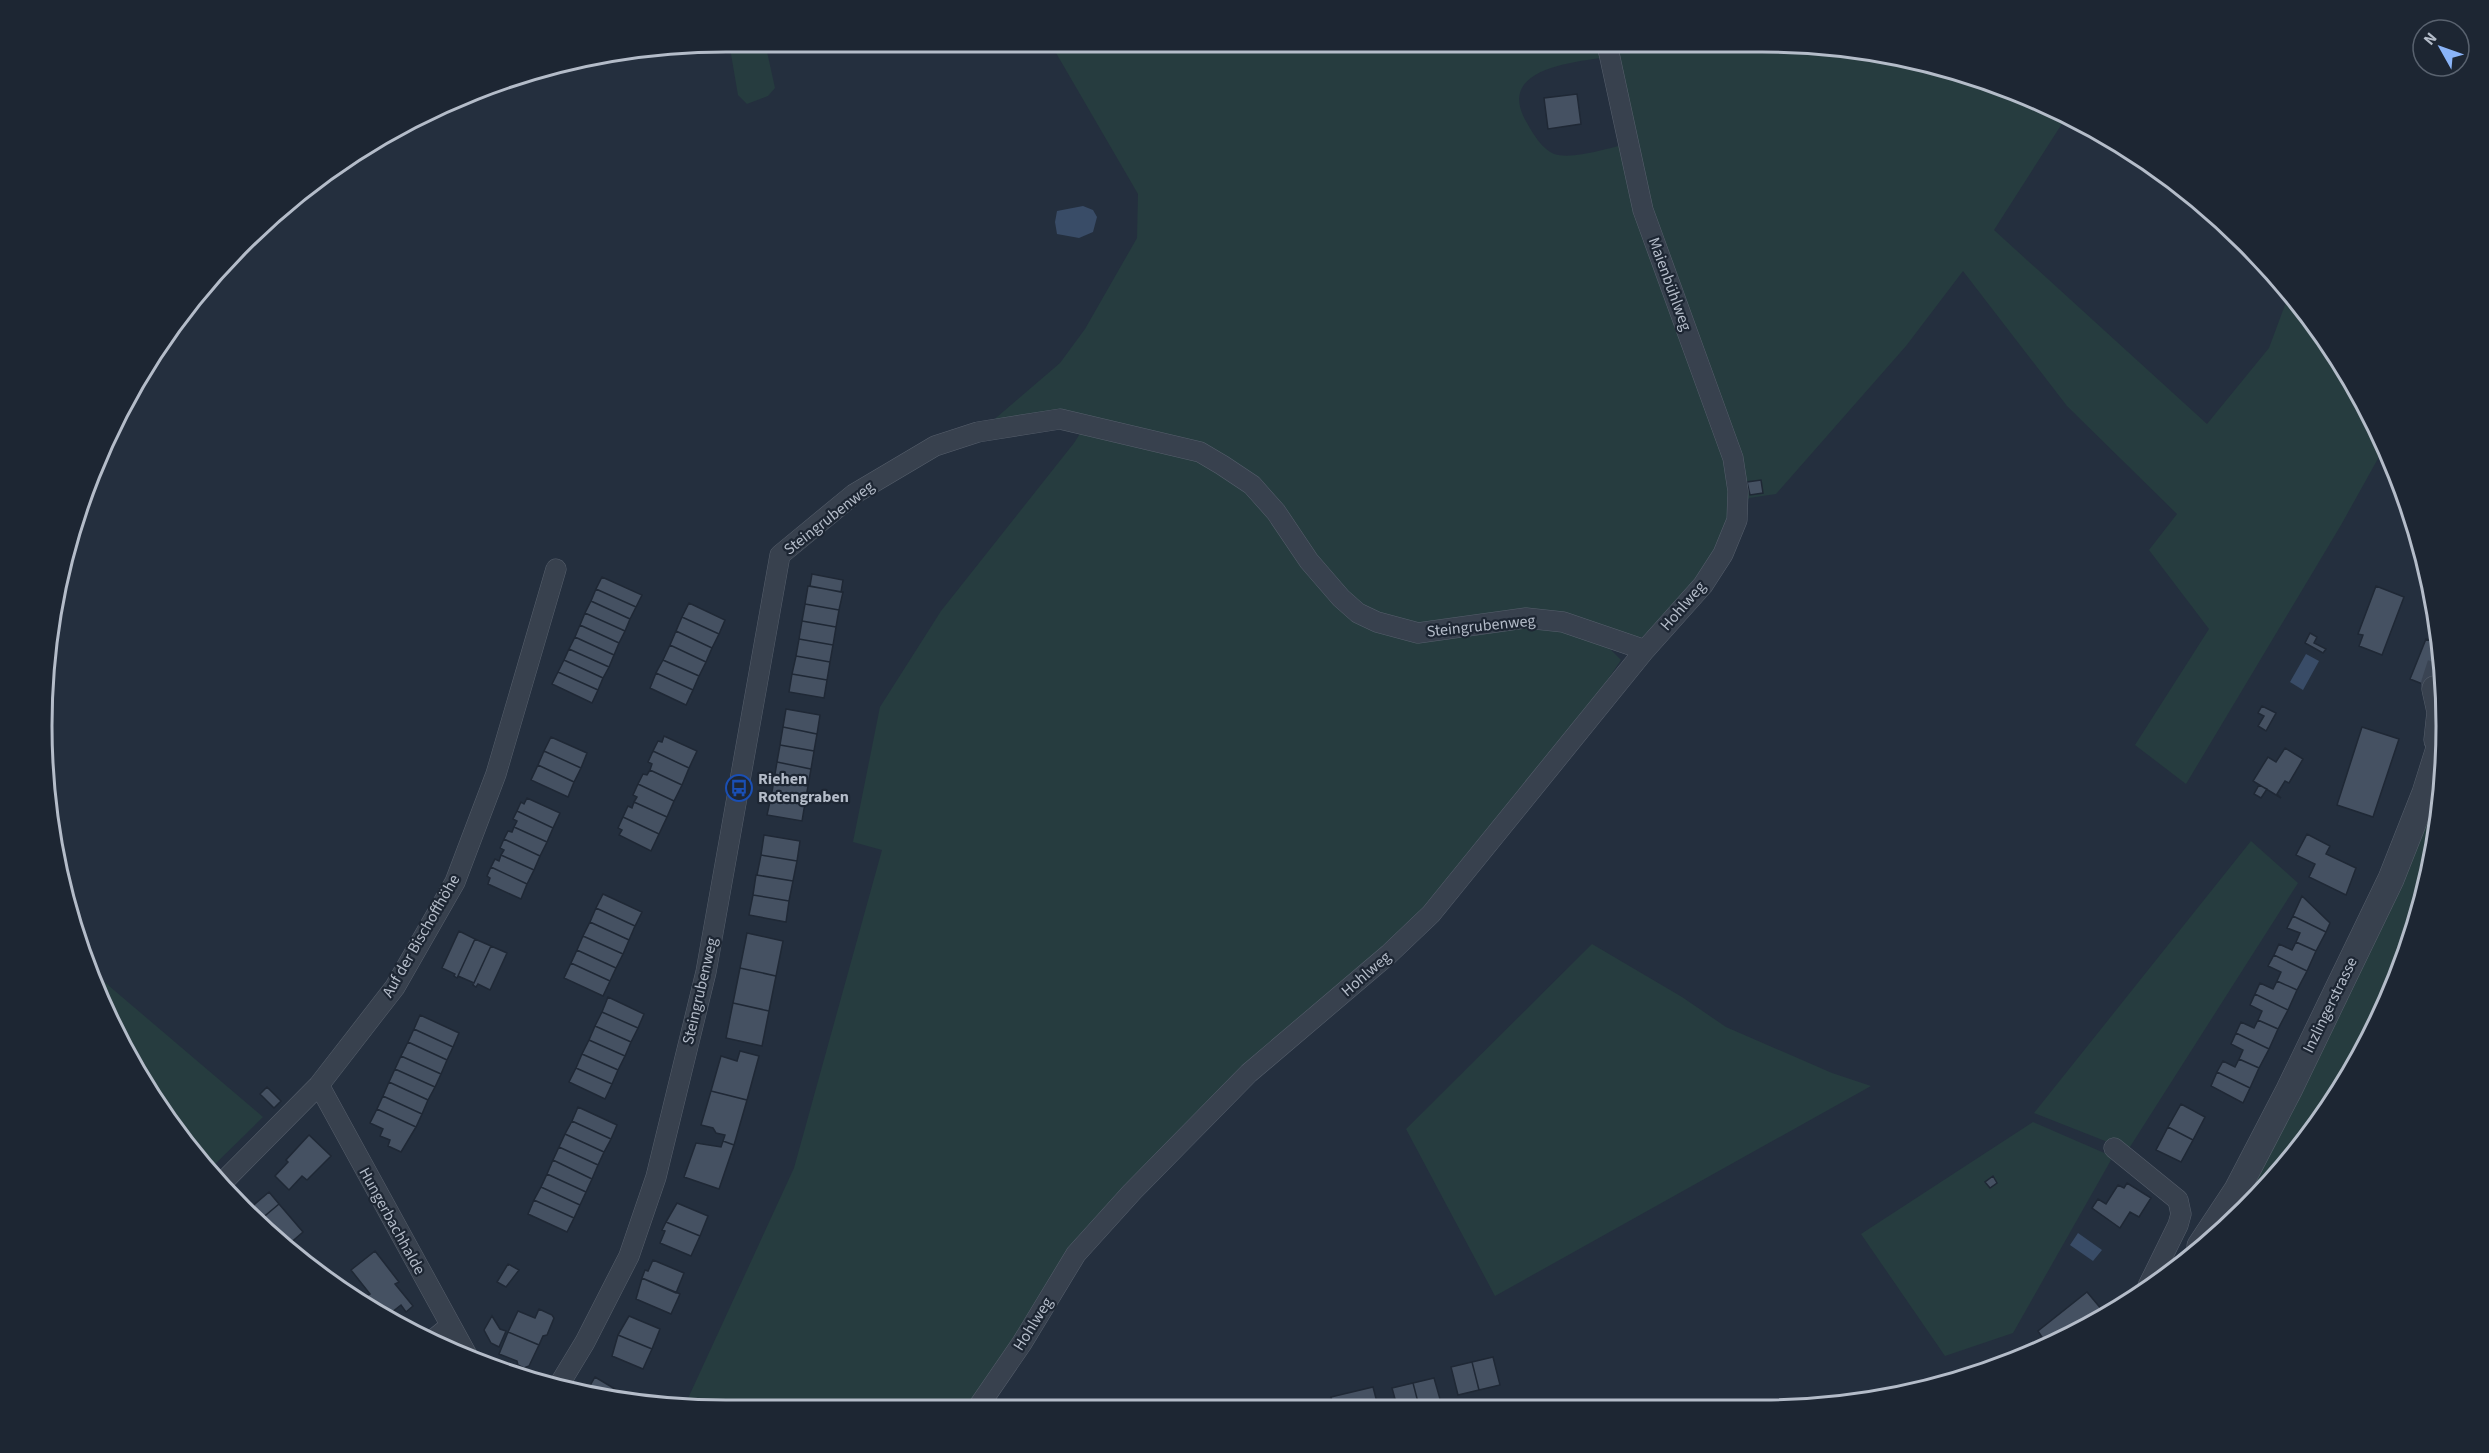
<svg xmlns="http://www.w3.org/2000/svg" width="2489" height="1453" font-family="'Source Sans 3',sans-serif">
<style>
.green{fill:#263c3f;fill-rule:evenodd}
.water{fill:#394c67}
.building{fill:#455162;stroke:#1f2835;stroke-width:1.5}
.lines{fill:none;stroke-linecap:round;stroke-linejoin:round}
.tertiary-tunnel{stroke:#3a4453;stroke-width:26;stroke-dasharray:26 13;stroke-linecap:butt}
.minor-casing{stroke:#565f6c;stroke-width:21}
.tertiary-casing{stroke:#565f6c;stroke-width:27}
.minor{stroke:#38414e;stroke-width:20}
.tertiary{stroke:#38414e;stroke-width:26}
.labels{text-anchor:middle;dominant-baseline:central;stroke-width:4.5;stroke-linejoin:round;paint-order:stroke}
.street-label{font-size:16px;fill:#b4bcc9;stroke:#1d2633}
.poi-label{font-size:16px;font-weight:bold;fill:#b4bcc9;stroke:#1d2633;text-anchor:start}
.rim{fill:none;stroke:#b4bcc9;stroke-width:3}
</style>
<rect width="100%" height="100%" fill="#242f3e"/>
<path class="green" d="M1808 43 1982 78 2065 119 1994 230 2207 424 2269 348 2289 294 2331 346 2385 446 2341 525 2186 784 2135 745 2209 629 2149 550 2177 514 2067 406 1963 271 1906 346 1776 494 1749 498 1695 583 1647 638 1622 634 1558 615 1413 624 1382 619 1356 604 1237 468 1066 414 990 423 1060 363 1085 329 1137 238 1138 194 1052 46ZM1609 57 1627 144C1608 148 1573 160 1554 154 1542 149 1533 134 1527 123 1494 68 1574 62 1609 57Z
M766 47 775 88 768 96 747 104 738 95 730 48Z
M1083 429 1191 458 1215 469 1251 494 1373 628 1543 626 1601 640 1621 660 1596 697 1427 909 1092 1228 976 1410H692L685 1405 794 1168 882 850 853 842 880 707 941 611 1074 443Z
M2443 768 2434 860 2395 988 2332 1106 2246 1211 2223 1229Z
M2251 841 2298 883 2128 1150 2034 1113Z
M1592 944 1682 997 1726 1027 1832 1073 1871 1086 1495 1296 1406 1129Z
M88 968 263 1117 207 1172C162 1108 111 1044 88 968Z
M2033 1122 2109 1155 2111 1160 2013 1333 1945 1356 1861 1234Z"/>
<path class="water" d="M1083 206 1093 210 1097 217 1093 232 1079 238 1057 234 1055 222 1057 211Z
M2306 654 2319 661 2303 690 2290 682Z
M2078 1233 2102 1250 2093 1261 2070 1245Z"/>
<path class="building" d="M1577 94 1581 124 1548 129 1544 98Z
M1761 480 1763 493 1750 495 1747 482Z
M812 574 843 580 841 592 810 586Z
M602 577 642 595 636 607 596 589Z
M808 586 843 592 839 610 805 604Z
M2376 586 2404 597 2382 655 2359 646 2363 635 2358 634Z
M596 589 636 607 630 619 591 601Z
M591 601 630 619 625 631 585 613Z
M689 603 725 620 719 634 682 617Z
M805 604 839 610 836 627 802 621Z
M585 613 625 631 619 643 580 625Z
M682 617 719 634 712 648 676 631Z
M802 621 836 627 833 645 799 639Z
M580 625 619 643 614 655 575 637Z
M676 631 712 648 706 662 670 645Z
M2310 633 2317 637 2314 643 2326 649 2323 653 2305 643Z
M575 637 614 655 609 667 569 649Z
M799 639 833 645 830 662 796 656Z
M2426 639 2439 644 2443 685 2440 691 2410 679Z
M670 645 706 662 699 676 663 660Z
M569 649 609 667 603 678 564 660Z
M796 656 830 662 827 680 792 674Z
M564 660 603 678 598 690 558 672Z
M663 660 699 676 693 690 656 673Z
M558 672 598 690 592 703 552 684Z
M656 673 693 690 686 705 650 688Z
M792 674 827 680 824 698 789 692Z
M2262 706 2276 713 2266 731 2258 726 2264 716 2258 713Z
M786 709 820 715 817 734 783 727Z
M783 727 817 734 814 751 780 745Z
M2362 727 2399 739 2373 817 2337 805Z
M664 736 697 751 689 768 653 751 658 741 662 742Z
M551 737 587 753 581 768 544 751Z
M780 745 814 751 811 769 777 762Z
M2285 748 2303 759 2289 783 2285 781 2277 794 2281 798 2253 781 2268 757 2276 762Z
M544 751 581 768 574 782 538 765Z
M653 751 689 768 682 785 650 770 652 764 648 762Z
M777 762 811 769 808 786 774 780Z
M538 765 574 782 568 797 531 780Z
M650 770 682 785 674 801 638 784 643 774 647 775Z
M774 780 808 786 805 803 771 797Z
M638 784 674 801 667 817 634 802 637 797 633 795Z
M2259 785 2267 789 2261 798 2254 794Z
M771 797 805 803 802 821 767 815Z
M527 798 560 813 553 828 517 811 521 802 524 804Z
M634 802 667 817 659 834 623 817 628 806 632 808Z
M517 811 553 828 547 842 514 827 517 821 513 819Z
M623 817 659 834 651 851 619 835 622 830 618 828Z
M514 827 547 842 540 856 504 839 508 831 512 832Z
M2307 834 2330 846 2326 854 2356 868 2346 895 2309 877 2315 864 2296 855Z
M764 835 800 841 797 861 761 855Z
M504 839 540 856 534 870 501 855 504 850 500 848Z
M501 855 534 870 527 884 491 867 495 859 499 861Z
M761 855 797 861 793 881 757 875Z
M491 867 527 884 521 899 488 884 490 878 487 876Z
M756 875 793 881 789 901 753 895Z
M603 894 642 912 635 926 596 908Z
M753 895 789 901 786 922 749 915Z
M2302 896 2330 923 2326 932 2293 916Z
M596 908 635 926 629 940 590 922Z
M2293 916 2326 932 2316 951 2296 942 2300 933 2287 928Z
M590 922 629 940 623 954 583 936Z
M459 931 475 939 457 978 454 976 455 974 442 968Z
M747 933 783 941 776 976 740 968Z
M583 936 623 954 616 968 577 950Z
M475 939 491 946 474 983 458 976Z
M2296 942 2316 951 2307 971 2274 955 2279 944 2292 950Z
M491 946 507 953 490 990 478 984 476 987 473 985Z
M577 950 616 968 610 981 571 963Z
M2274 955 2307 971 2297 990 2277 981 2281 972 2268 966Z
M571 963 610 981 603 996 564 978Z
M740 968 776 976 769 1011 733 1003Z
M2277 981 2297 990 2288 1010 2255 994 2260 983 2273 989Z
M2255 994 2288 1010 2278 1029 2258 1020 2262 1011 2250 1005Z
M608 997 644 1014 638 1028 602 1012Z
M733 1003 769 1011 762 1046 726 1038Z
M602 1012 638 1028 631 1042 595 1026Z
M420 1015 459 1033 453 1047 414 1029Z
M2258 1020 2278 1029 2269 1049 2236 1033 2241 1022 2254 1028Z
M595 1026 631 1042 625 1056 589 1040Z
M414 1029 453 1047 447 1060 408 1042Z
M2236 1033 2269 1049 2259 1068 2239 1059 2243 1050 2231 1044Z
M589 1040 625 1056 618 1070 582 1054Z
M408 1042 447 1060 441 1074 401 1056Z
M740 1051 759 1056 747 1100 711 1091 721 1056 737 1061Z
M582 1054 618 1070 612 1084 576 1068Z
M401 1056 441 1074 435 1087 395 1069Z
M2239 1059 2259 1068 2250 1088 2217 1072 2223 1061 2235 1067Z
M576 1068 612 1084 605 1099 569 1082Z
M395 1069 435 1087 428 1100 389 1082Z
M2217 1072 2250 1088 2243 1103 2211 1086Z
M389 1082 428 1100 422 1114 383 1096Z
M267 1087 281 1101 274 1108 260 1094Z
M711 1091 747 1100 734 1145 723 1141 725 1135 716 1133 713 1128 701 1125Z
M383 1096 422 1114 416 1127 377 1109Z
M2181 1104 2205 1117 2193 1140 2168 1127Z
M578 1107 617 1125 611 1139 572 1121Z
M377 1109 416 1127 401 1152 388 1146 390 1140 380 1136 383 1129 370 1123Z
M572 1121 611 1139 604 1152 565 1134Z
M2168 1127 2193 1140 2181 1162 2156 1150Z
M565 1134 604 1152 598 1165 559 1147Z
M309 1135 331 1156 307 1180 302 1176 289 1190 275 1176 288 1162 286 1160Z
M723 1141 734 1145 719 1189 684 1177 696 1143 721 1147Z
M559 1147 598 1165 592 1179 553 1160Z
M553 1160 592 1179 586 1192 547 1174Z
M547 1174 586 1192 580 1205 541 1187Z
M1993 1176 1997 1183 1990 1188 1985 1182Z
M2127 1183 2151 1198 2139 1217 2130 1212 2120 1228 2092 1208 2098 1199 2106 1204 2118 1185 2124 1188Z
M541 1187 580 1205 574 1218 534 1200Z
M269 1192 279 1204 260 1220 248 1210Z
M534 1200 574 1218 567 1232 528 1214Z
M677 1203 708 1216 700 1236 666 1222Z
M279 1204 303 1232 288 1245 260 1220Z
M666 1222 700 1236 691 1256 660 1243 665 1231 662 1230Z
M375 1251 399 1282 395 1284 413 1306 406 1312 401 1305 387 1316 367 1305 371 1302 366 1296 370 1294 351 1270Z
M653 1260 684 1273 676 1293 642 1278 645 1270 648 1271Z
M508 1264 519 1270 506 1287 497 1282Z
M642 1278 680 1294 671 1314 636 1299Z
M2087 1292 2108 1317 2047 1345 2038 1331Z
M539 1309 552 1315 554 1318 547 1335 543 1336 539 1345 508 1332 518 1311 535 1318Z
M492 1316 500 1329 506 1331 499 1347 491 1343 484 1330Z
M629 1316 660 1329 652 1349 618 1335Z
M508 1332 539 1345 529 1366 524 1368 518 1365 517 1361 499 1354Z
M618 1335 652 1349 643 1369 612 1356Z
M1493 1357 1500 1385 1479 1390 1472 1362Z
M1472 1362 1479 1390 1458 1395 1451 1367Z
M595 1377 620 1392 616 1397 587 1391Z
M1933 1377 1936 1384 1906 1390 1905 1389Z
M1434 1378 1442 1406 1420 1410 1413 1383Z
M1413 1383 1420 1410H1398L1392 1388Z
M1373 1387 1379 1410H1334L1331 1397Z"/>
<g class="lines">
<path class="tertiary-tunnel" d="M2435 689 2434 684 2441 662"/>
<defs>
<path id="minor" d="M319 1085 467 1355
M2114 1148 2178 1200 2181 1214 2178 1225 2148 1286
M220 1185 319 1085 395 987 455 882 496 774 556 569
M434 1339 450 1326
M559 1385 585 1342 629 1256 656 1177 706 972 780 555 854 494 935 446 978 432 1060 419 1200 452 1222 465 1252 485 1276 512 1309 561 1341 598 1358 613 1377 622 1418 633 1526 618 1563 622 1645 650
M976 1410 1022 1343 1076 1254 1132 1192 1249 1073 1389 954 1431 914 1645 650 1703 585 1723 554 1737 520 1738 491 1733 458 1643 210 1607 44"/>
<path id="tertiary" d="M2435 689 2440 712 2437 740
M2200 1246 2237 1190 2289 1090 2391 879 2425 793 2447 723"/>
</defs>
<use href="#minor" class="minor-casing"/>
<use href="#tertiary" class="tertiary-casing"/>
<use href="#minor" class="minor"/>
<use href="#tertiary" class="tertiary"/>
</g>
<defs>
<symbol id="bus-ring" viewBox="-11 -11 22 22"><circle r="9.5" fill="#1d2633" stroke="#1a4fb4" stroke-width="1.5"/><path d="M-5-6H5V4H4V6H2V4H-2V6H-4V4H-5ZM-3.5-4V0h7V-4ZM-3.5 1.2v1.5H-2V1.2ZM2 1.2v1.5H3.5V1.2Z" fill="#1a4fb4"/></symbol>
</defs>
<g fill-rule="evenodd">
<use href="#bus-ring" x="724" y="773" width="30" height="30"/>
</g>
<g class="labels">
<g class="street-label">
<text transform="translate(1670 284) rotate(70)">Maienbühlweg</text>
<text transform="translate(829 518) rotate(-38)">Steingrubenweg</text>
<text transform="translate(1683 606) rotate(-49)">Hohlweg</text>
<text transform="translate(1481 626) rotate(-6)">Steingrubenweg</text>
<text transform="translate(421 936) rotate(-60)">Auf der Bischoffhöhe</text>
<text transform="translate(1366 974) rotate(-41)">Hohlweg</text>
<text transform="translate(700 991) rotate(-77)">Steingrubenweg</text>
<text transform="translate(2330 1005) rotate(-64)">Inzlingerstrasse</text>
<text transform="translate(392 1221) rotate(61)">Hungerbachhalde</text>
<text transform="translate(1033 1324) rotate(-58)">Hohlweg</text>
</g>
<g class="poi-label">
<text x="758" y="779">Riehen<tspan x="758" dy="18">Rotengraben</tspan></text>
</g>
</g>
<path d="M0 0H2489V1453H0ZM726 52H1762A674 674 0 0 1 2436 726V726A674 674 0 0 1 1762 1400H726A674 674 0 0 1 52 726V726A674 674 0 0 1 726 52Z" fill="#1d2633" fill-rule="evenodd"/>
<path class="rim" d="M726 52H1762A674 674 0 0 1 2436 726V726A674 674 0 0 1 1762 1400H726A674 674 0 0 1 52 726V726A674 674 0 0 1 726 52Z"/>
<g transform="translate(2441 48) rotate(310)"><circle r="28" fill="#1d2633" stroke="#59626f" stroke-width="1.5"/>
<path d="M0-4.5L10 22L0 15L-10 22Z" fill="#8ab4f8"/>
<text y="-9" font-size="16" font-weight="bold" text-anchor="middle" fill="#b4bcc9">N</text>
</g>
</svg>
